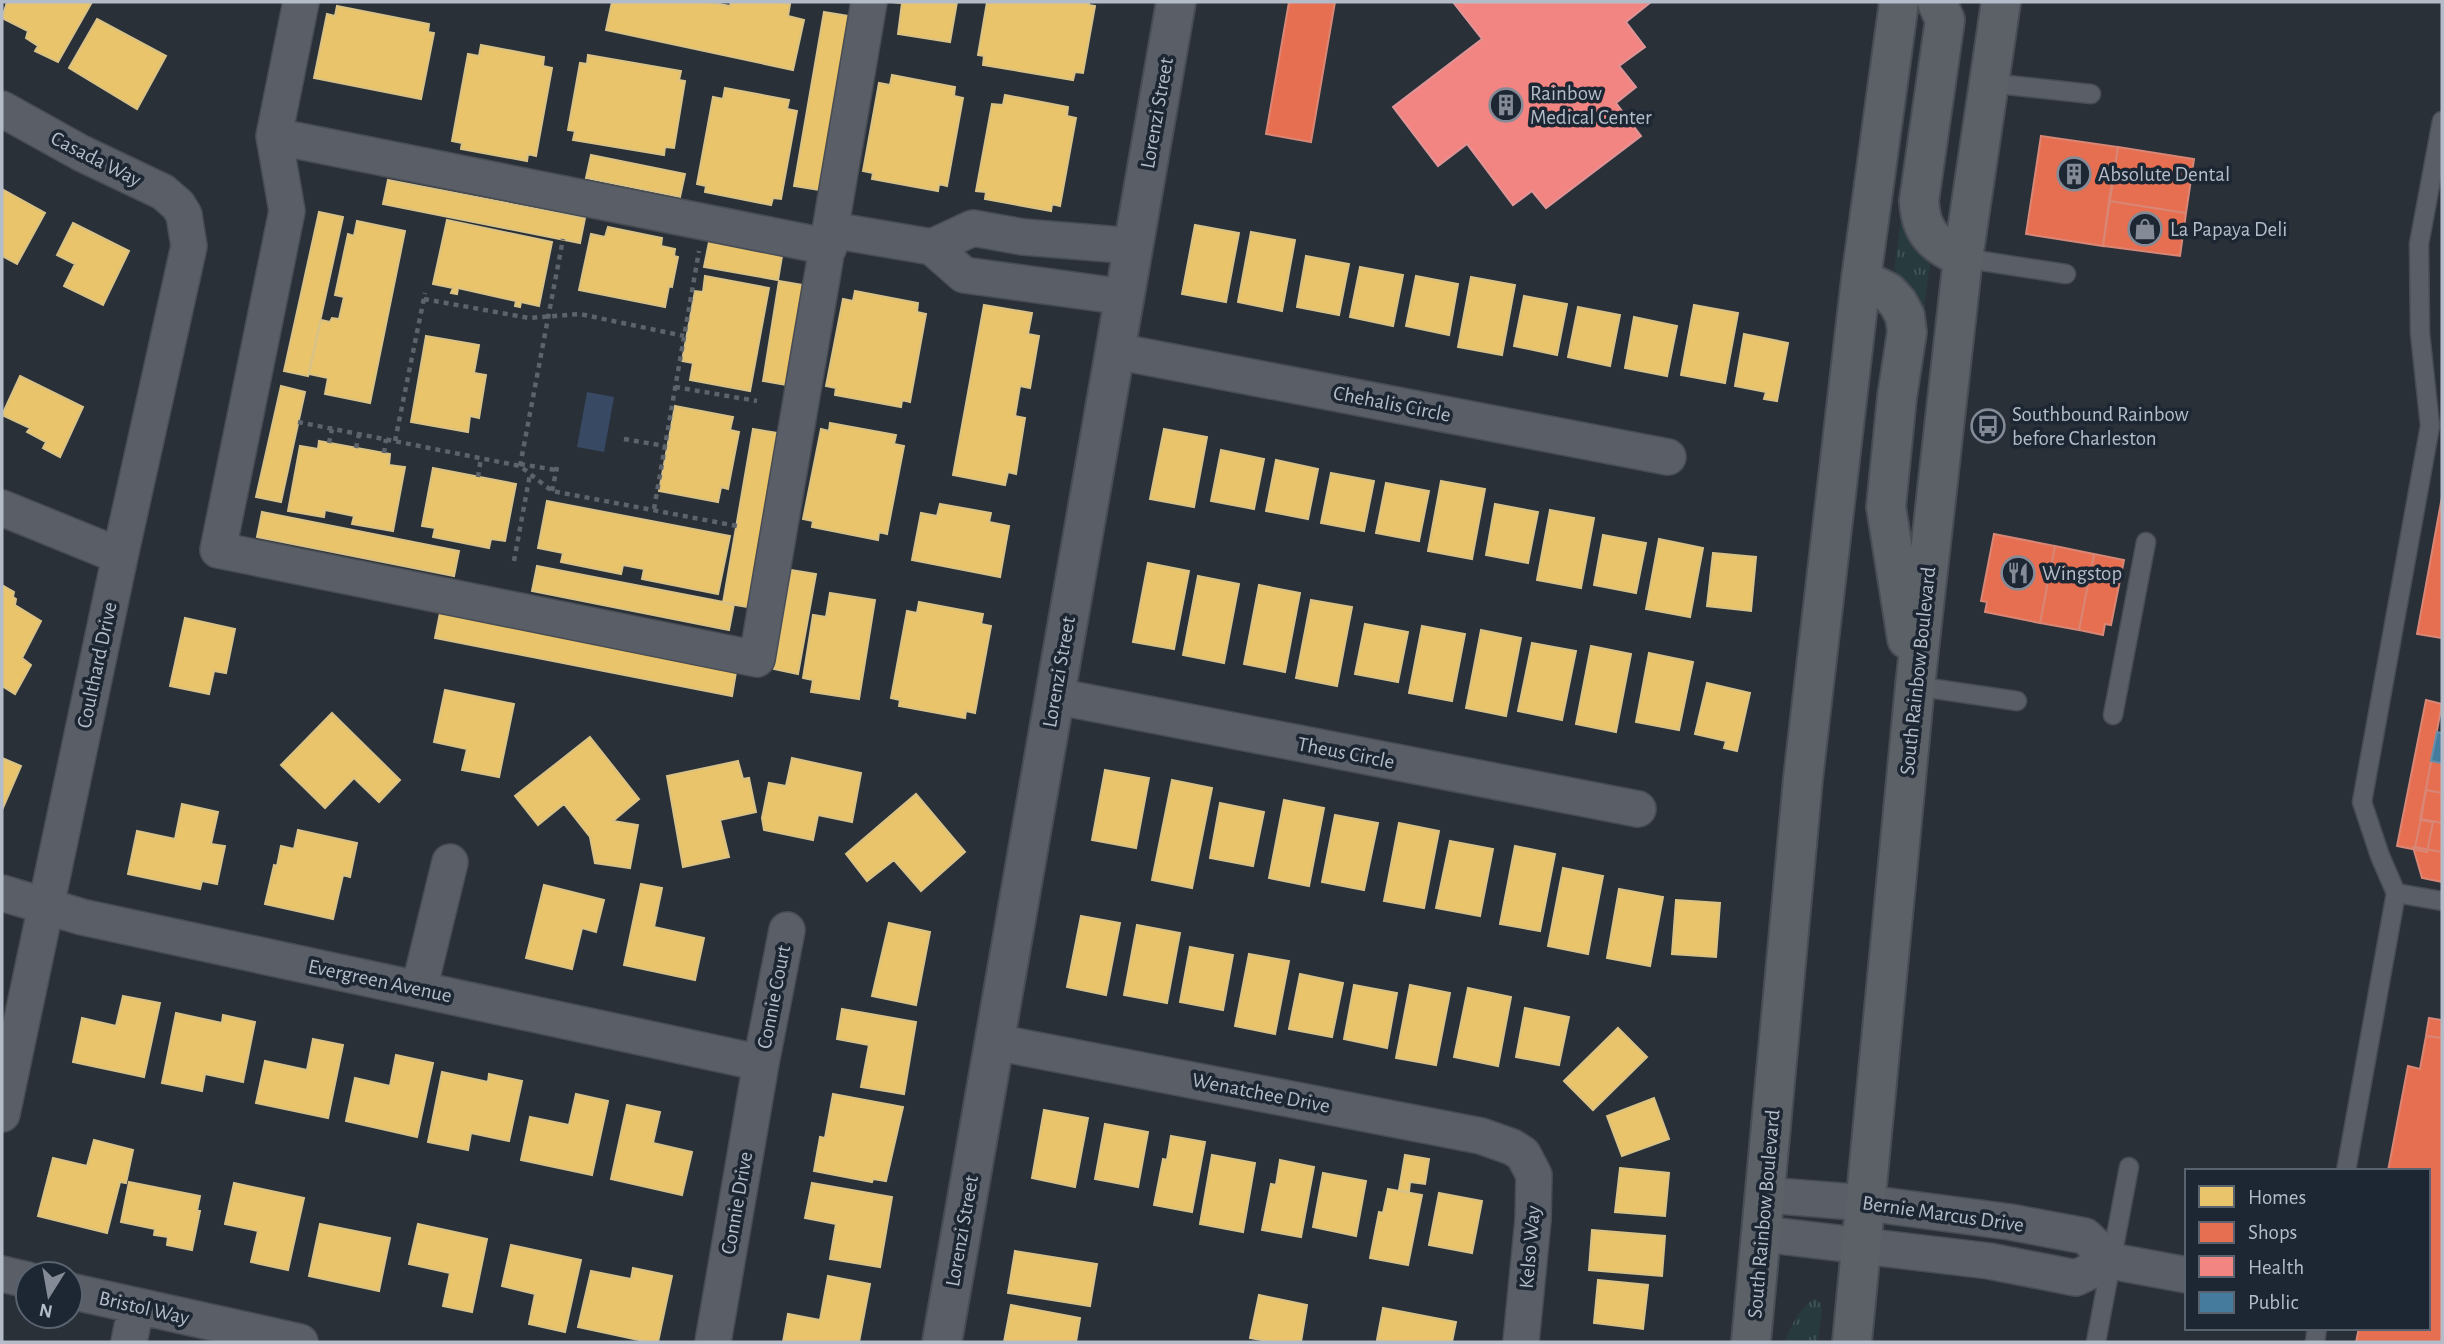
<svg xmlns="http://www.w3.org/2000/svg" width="2444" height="1344" font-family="'Alegreya Sans',sans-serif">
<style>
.grass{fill:url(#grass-tufts)}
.water{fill:#384963}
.homes{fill:#e9c46a;stroke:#d9c286;stroke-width:2}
.shops{fill:#e76f51;stroke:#d88675;stroke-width:2}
.health{fill:#f28482;stroke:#df9597;stroke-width:2}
.public{fill:#457b9d;stroke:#668eaa;stroke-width:2}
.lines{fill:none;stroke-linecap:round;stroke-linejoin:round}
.service-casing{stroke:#484c53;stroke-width:21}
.minor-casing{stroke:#484c53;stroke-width:38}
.tertiary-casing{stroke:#484c53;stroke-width:42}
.primary-casing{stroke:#484c55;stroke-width:42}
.path{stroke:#5d636a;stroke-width:4.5;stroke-dasharray:5 5;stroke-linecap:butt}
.service{stroke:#5a5e66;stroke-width:18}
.minor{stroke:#5a5e66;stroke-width:35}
.tertiary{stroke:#5a5e66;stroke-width:38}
.primary{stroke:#5c6168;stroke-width:38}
.labels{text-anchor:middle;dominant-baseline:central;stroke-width:7;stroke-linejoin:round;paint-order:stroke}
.poi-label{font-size:21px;fill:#b4bcc9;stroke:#1d2633;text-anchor:start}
.street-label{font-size:21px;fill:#b4bcc9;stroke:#1d2633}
</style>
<defs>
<pattern id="grass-tufts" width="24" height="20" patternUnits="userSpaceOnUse" patternTransform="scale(1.75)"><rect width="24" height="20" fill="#273a3e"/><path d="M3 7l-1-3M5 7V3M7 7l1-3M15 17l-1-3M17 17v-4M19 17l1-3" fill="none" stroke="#445559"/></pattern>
</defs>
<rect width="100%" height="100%" fill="#2a3038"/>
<path class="grass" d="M1912 145 1931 258 1911 400 1909 289 1894 269Z
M1814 1299 1819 1301 1822 1308 1818 1342H1785C1791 1325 1798 1310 1814 1299Z"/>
<path class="water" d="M587 392 614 397 604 452 577 447Z"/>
<path class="homes" d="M7 2H92L58 62 35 51 38 46 26 38 28 31 2 18Z
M612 2H709L730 6 731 2H780L790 4 788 16 804 20 793 70 606 30Z
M891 2H957L950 42 898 34 902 3Z
M987 2H1089V5L1095 6 1083 73 1075 72 1073 80 983 65 984 56 978 55Z
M337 6 429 24 428 32 434 33 421 99 314 78 327 14 335 16Z
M824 12 849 16 820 190 794 186Z
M97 19 166 56 137 109 69 68Z
M481 45 544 57 543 66 552 68 536 156 528 154 527 161 461 149 462 143 452 141 468 54 479 56Z
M588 55 681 71 679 80 685 81 674 148 665 147 664 155 573 140 575 131 568 130 580 63 587 64Z
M892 75 955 87 954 96 963 98 947 186 939 184 938 191 872 179 873 173 863 171 879 83 890 85Z
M725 88 789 100 787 109 797 111 781 199 773 198 771 205 705 192 706 186 697 184 713 97 723 99Z
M1005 95 1068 107 1067 116 1076 118 1060 206 1052 204 1051 211 985 199 986 192 976 191 992 104 1003 105Z
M591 155 685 174 680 197 586 178Z
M388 180 585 218 580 243 383 204Z
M2 189 45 213 17 264 2 256Z
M319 212 343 217 308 376 284 371Z
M447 220 552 242 539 306 521 302 520 307 515 306 516 301 458 288 457 294 451 293 453 288 433 284Z
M357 221 405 231 370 403 325 394 328 378 309 374 321 320 330 322 332 318 339 319 344 297 335 295 348 234 354 236Z
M73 223 129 251 103 305 64 286 75 264 57 255Z
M1195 225 1239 233 1226 302 1182 294Z
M608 227 662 238 661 246 675 249 674 256 678 257 672 287 669 286 665 307 579 290 591 234 605 237Z
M1251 232 1295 240 1282 311 1238 302Z
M709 242 782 256 778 280 704 267Z
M1306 256 1349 264 1339 315 1297 307Z
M1360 267 1403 275 1393 326 1350 317Z
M705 276 769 288 750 391 690 380 693 363 682 361 695 291 703 292Z
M1416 276 1458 284 1449 335 1406 326Z
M1471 277 1515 285 1502 355 1458 347Z
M779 281 803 285 787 385 763 381Z
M855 291 918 303 917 312 926 314 910 402 902 400 901 407 835 395 836 388 826 386 843 299 853 301Z
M1524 296 1567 304 1557 355 1514 346Z
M984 305 1032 313 1028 334 1039 336 1030 388 1020 386 1015 416 1025 418 1016 474 1008 472 1005 485 953 475Z
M1694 305 1738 313 1725 383 1681 375Z
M1578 307 1620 315 1610 366 1568 357Z
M1634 317 1677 326 1667 376 1625 368Z
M1744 334 1788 343 1777 401 1764 399 1766 392 1735 386Z
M426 336 479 345 474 373 486 375 479 418 470 416 468 432 411 422Z
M20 376 83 407 60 457 43 448 46 442 27 432 30 428 2 415Z
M281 386 305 392 281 502 256 497Z
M675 406 733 417 730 430 739 432 728 489 721 487 718 502 659 491Z
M830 423 896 435 894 444 904 446 887 534 879 532 878 540 812 527 813 521 803 519 821 429 829 431Z
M753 429 778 433 748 607 723 603Z
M1164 429 1207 437 1194 507 1150 499Z
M319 441 390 454 389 465 405 467 393 531 352 524 354 516 325 510 324 517 288 511 300 446 318 449Z
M1221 450 1264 459 1254 509 1211 501Z
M1276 460 1318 469 1308 519 1266 511Z
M433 468 516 484 505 541 491 539 489 548 433 537 435 528 422 526Z
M1331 473 1374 481 1364 531 1321 523Z
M1441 481 1485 489 1472 559 1428 551Z
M1386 483 1429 491 1419 541 1376 533Z
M547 501 730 536 718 594 642 579 644 569 623 565 621 574 561 562 563 553 538 548Z
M940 504 991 513 989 522 1009 526 1000 577 912 560 921 513 937 516Z
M1495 504 1538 512 1528 563 1486 555Z
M1550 510 1594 518 1581 588 1537 580Z
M262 512 459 551 454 576 257 537Z
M1603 535 1646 543 1636 593 1594 585Z
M1659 539 1703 548 1690 617 1646 609Z
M1713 553 1756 557 1751 611 1707 606Z
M1148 563 1189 571 1174 649 1133 642Z
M537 566 734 604 729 630 532 591Z
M791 570 816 574 798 674 774 669Z
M1198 576 1239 584 1224 663 1183 655Z
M2 585 14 592 13 597 16 599 15 605 41 621 22 658 31 665 15 694 2 686Z
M1259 585 1300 593 1285 672 1244 664Z
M830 593 875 600 859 699 811 692 813 680 803 678 813 615 826 617Z
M1311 600 1352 607 1337 686 1296 678Z
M919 602 983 614 981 624 991 626 975 713 966 711 965 718 899 706 900 700 891 698 907 611 917 613Z
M440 613 736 672 732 696 435 638Z
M185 618 235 629 226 673 214 671 209 694 170 686Z
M1365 624 1408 632 1398 682 1355 674Z
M1422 626 1465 634 1452 701 1409 693Z
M1481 630 1521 638 1506 716 1466 708Z
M1532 643 1576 651 1562 720 1518 711Z
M1591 646 1631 654 1616 732 1576 724Z
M1649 653 1693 662 1679 730 1636 722Z
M1707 683 1750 693 1737 751 1724 748 1726 741 1695 734Z
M445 690 514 704 499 777 462 770 467 749 434 742Z
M332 713 400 780 379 802 354 778 325 808 281 765Z
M590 737 639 799 613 821 638 825 630 868 595 863 590 837 564 804 538 825 515 796Z
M2 758 21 766 2 810Z
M792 758 861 773 852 822 818 815 813 840 764 830 762 818 769 783 786 786Z
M738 761 743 779 749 778 756 812 720 820 729 857 683 867 667 776Z
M1105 770 1149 778 1136 848 1092 840Z
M1172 780 1212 788 1192 888 1152 880Z
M916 794 965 852 921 891 894 860 867 881 846 854Z
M1284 800 1324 808 1309 886 1269 878Z
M1220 803 1264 812 1253 866 1210 858Z
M182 804 218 812 211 844 225 846 217 884 202 881 200 889 128 874 137 831 175 839Z
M1335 815 1378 823 1364 890 1322 882Z
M1399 823 1439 831 1424 908 1384 901Z
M298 830 357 843 350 877 343 875 333 919 265 904 274 865 277 866 281 846 294 849Z
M1450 841 1493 849 1480 916 1436 908Z
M1515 846 1555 854 1540 931 1500 924Z
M1563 868 1603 876 1588 954 1548 946Z
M641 884 662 888 654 927 704 938 695 980 624 965Z
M544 885 604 900 596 932 582 928 572 969 526 958Z
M1619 889 1663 897 1650 966 1607 958Z
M1676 900 1720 903 1716 957 1672 954Z
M1081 916 1120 923 1106 995 1067 987Z
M889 923 930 932 916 1005 872 996Z
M1137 925 1180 933 1167 1003 1124 995Z
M1190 947 1233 955 1223 1010 1180 1002Z
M1249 954 1289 961 1275 1034 1235 1026Z
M1300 974 1343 983 1332 1037 1289 1029Z
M1354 985 1397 993 1387 1048 1344 1039Z
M1410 985 1450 993 1436 1065 1396 1058Z
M1468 988 1511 997 1498 1066 1454 1057Z
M123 996 160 1003 144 1077 73 1062 82 1018 116 1026Z
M1525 1008 1569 1017 1559 1065 1516 1057Z
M842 1009 916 1022 904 1094 861 1087 869 1045 837 1039Z
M176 1013 222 1023 223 1015 255 1022 243 1082 205 1074 202 1091 162 1083Z
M1618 1028 1647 1057 1593 1110 1564 1081Z
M313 1039 343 1045 328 1118 256 1103 265 1061 307 1070Z
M396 1055 433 1063 417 1137 346 1121 355 1078 390 1086Z
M442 1072 488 1082 489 1074 522 1081 509 1141 471 1133 468 1150 428 1142Z
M576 1094 608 1101 592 1175 521 1160 530 1117 569 1125Z
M833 1094 903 1107 886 1181 873 1179 872 1182 814 1171 820 1137 825 1138Z
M1654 1098 1669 1139 1622 1156 1607 1116Z
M627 1105 660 1112 653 1143 692 1152 682 1195 611 1179Z
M1044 1110 1088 1118 1075 1187 1032 1178Z
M1105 1124 1148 1132 1138 1187 1095 1179Z
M1171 1136 1205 1142 1192 1212 1154 1205 1163 1159 1167 1160Z
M94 1140 133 1150 126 1183 120 1182 107 1233 38 1216 53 1158 87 1166Z
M1212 1155 1255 1163 1243 1232 1200 1224Z
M1405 1155 1429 1159 1425 1184 1410 1182 1409 1192 1399 1190Z
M1280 1160 1314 1167 1301 1237 1262 1230 1271 1184 1276 1185Z
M1620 1168 1669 1173 1665 1216 1615 1212Z
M1323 1173 1366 1181 1356 1236 1313 1227Z
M129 1182 200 1196 197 1211H200L192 1250 167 1245 168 1237 154 1235 155 1229 121 1222Z
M234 1183 304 1198 288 1270 251 1262 258 1231 225 1224Z
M812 1183 892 1197 880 1267 830 1259 836 1224 805 1218Z
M1388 1189 1422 1195 1408 1265 1370 1258 1379 1212 1383 1213Z
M1439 1193 1482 1201 1472 1253 1429 1245Z
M320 1224 390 1238 379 1291 309 1276Z
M418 1224 487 1239 472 1312 443 1306 450 1273 409 1264Z
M1592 1230 1665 1236 1662 1276 1589 1270Z
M511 1245 581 1260 565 1332 529 1324 535 1294 502 1286Z
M1015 1251 1097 1264 1090 1306 1008 1293Z
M633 1268 672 1276 658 1342H648L578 1327 591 1271 631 1279Z
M828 1276 870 1284 859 1342H783L788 1314 820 1320Z
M1598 1280 1648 1285 1643 1329 1594 1323Z
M1259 1295 1307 1305 1301 1342H1272L1250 1338Z
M1011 1305 1080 1318 1076 1342H1004Z
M1383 1308 1456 1322 1452 1342H1389L1377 1340Z"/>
<path class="shops" d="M1289 2H1335L1311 142 1266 134Z
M2041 136 2118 147 2103 246 2026 234Z
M2118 147 2194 159 2186 213 2109 201Z
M2109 201 2186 213 2180 256 2103 246Z
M2442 497V638L2417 634Z
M1994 534 2055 546 2040 623 1985 612 1987 602 1981 601Z
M2055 546 2094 554 2079 630 2040 623Z
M2094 554 2124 560 2111 625 2105 624 2103 635 2079 630Z
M2426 700 2442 704 2420 820 2433 822 2427 852 2397 846Z
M2431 761 2442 763V793L2426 790Z
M2426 790 2442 793V823L2421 819Z
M2421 819 2442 823V852L2415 847Z
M2413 847 2442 852V882L2422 878Z
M2429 1018 2442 1020V1038L2426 1036Z
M2426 1036 2442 1038V1342H2356L2359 1328H2428V1171H2388L2408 1066 2420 1069Z"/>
<path class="health" d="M1453 2H1651L1626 22 1645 47 1619 66 1636 87 1616 103 1641 136 1546 208 1532 191 1513 205 1467 144 1438 166 1393 107 1482 39Z"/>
<path class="public" d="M2437 732 2442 733V763L2431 761Z"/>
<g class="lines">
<defs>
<path id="service" d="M1989 83 2091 94
M1963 258 2066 274
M1915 686 2017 701
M2113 715 2146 542
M2396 893 2442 901
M2346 1171 2396 893 2380 856 2362 802 2430 426 2420 333 2419 244 2442 121
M2096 1342 2129 1167
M2315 1342 2317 1328"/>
<path id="minor" d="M301 2 274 136 287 211 218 550 757 659 869 2
M2 109 81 153 163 192 178 205 184 215 189 246 120 556 2 1114
M274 136 829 247
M832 230 932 247 964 275 1125 297
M932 247 973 228 1023 237 1134 246
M1115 351 1668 457
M2 508 120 556
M1055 696 1638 809
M2 893 82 917 761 1063
M419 989 450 862
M995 1042 1481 1136 1512 1147 1523 1154 1534 1175 1533 1220 1521 1342
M1765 1195 1866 1203 2010 1222 2085 1236 2111 1261 2187 1275
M1762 1234 1989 1261 2076 1278 2111 1261
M2 1274 28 1280
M70 1291 300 1342
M129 1342 136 1307
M713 1342 761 1063 787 930"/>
<path id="tertiary" d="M942 1342 1176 2"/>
<path id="primary" d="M1937 2 1945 20 1919 201C1921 235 1935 244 1963 258
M1861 279 1888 292 1898 303 1905 316 1907 332 1897 397 1886 507 1907 639
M1751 1342 1803 779 1861 279 1899 2
M1852 1342 1915 686 1963 258 2001 2"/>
</defs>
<use href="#service" class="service-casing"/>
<use href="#minor" class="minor-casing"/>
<use href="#tertiary" class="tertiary-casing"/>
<use href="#primary" class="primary-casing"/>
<path class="path" d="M424 299 529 318 580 314 684 336
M675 387 757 401
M298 422 520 466 552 491 737 526
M624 439 665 446
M395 441 425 293
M329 443 332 429
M356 448 359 434
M384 453 386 439
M520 464 556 470
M520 466 563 239
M478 477 481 458
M552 491 557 467
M654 509 699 251
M514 561 530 474"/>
<use href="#service" class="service"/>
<use href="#minor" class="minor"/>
<use href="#tertiary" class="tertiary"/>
<use href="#primary" class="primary"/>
</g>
<defs>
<symbol id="building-ring" viewBox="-11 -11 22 22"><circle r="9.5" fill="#1d2633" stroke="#848b96" stroke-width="1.5"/><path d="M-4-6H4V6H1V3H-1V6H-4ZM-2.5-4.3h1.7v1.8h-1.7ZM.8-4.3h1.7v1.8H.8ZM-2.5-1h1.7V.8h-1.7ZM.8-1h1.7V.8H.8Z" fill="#848b96"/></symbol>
<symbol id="shop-ring" viewBox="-11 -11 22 22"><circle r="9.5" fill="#1d2633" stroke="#848b96" stroke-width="1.5"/><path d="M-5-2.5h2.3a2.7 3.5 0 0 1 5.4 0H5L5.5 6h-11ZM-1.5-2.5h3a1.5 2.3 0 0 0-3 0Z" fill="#848b96"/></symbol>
<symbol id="bus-ring" viewBox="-11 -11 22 22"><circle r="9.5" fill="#1d2633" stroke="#848b96" stroke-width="1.5"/><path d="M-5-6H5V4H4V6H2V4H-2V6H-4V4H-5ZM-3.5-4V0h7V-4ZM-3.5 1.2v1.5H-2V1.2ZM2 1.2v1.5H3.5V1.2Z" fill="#848b96"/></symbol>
<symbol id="restaurant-ring" viewBox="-11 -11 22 22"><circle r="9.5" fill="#1d2633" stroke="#848b96" stroke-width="1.5"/><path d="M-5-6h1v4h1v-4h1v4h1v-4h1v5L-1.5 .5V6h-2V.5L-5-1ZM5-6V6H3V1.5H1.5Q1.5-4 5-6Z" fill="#848b96"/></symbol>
</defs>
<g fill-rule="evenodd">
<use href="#building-ring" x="1487" y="86" width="38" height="38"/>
<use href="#building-ring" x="2055" y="155" width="38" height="38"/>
<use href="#shop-ring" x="2126" y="210" width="38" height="38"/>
<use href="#bus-ring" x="1969" y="407" width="38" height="38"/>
<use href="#restaurant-ring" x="1999" y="554" width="38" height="38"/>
</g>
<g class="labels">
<g class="poi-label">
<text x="1530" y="93">Rainbow<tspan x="1530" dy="24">Medical Center</tspan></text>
<text x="2098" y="174">Absolute Dental</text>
<text x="2170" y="229">La Papaya Deli</text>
<text x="2012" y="414">Southbound Rainbow<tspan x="2012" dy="24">before Charleston</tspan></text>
<text x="2042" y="573">Wingstop</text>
</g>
<g class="street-label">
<text transform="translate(1157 113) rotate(-80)">Lorenzi Street</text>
<text transform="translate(96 159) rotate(27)">Casada Way</text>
<text transform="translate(1392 404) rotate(11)">Chehalis Circle</text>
<text transform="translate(97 665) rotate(-78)">Coulthard Drive</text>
<text transform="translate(1918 671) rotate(-84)">South Rainbow Boulevard</text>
<text transform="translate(1059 672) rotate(-80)">Lorenzi Street</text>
<text transform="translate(1346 753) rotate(11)">Theus Circle</text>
<text transform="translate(380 981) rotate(12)">Evergreen Avenue</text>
<text transform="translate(774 997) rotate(-79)">Connie Court</text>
<text transform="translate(1261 1093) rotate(11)">Wenatchee Drive</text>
<text transform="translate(737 1203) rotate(-80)">Connie Drive</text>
<text transform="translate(1764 1214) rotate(-85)">South Rainbow Boulevard</text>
<text transform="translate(1943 1214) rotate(8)">Bernie Marcus Drive</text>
<text transform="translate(962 1231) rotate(-80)">Lorenzi Street</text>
<text transform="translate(1530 1247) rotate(-85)">Kelso Way</text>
<text transform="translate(144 1308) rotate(13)">Bristol Way</text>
</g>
</g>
<rect width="2444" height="1344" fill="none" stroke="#b4bcc9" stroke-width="7"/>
<rect x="2185" y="1169" width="245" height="161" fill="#1d2633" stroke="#59626f" stroke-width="2"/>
<rect x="2199" y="1186" width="35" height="21" fill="#e9c46a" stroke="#59626f" stroke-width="2"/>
<text x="2248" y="1204" font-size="21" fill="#b4bcc9">Homes</text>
<rect x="2199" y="1222" width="35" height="21" fill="#e76f51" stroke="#59626f" stroke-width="2"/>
<text x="2248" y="1239" font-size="21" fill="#b4bcc9">Shops</text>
<rect x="2199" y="1256" width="35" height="21" fill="#f28482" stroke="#59626f" stroke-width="2"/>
<text x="2248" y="1274" font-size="21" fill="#b4bcc9">Health</text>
<rect x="2199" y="1292" width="35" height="21" fill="#457b9d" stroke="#59626f" stroke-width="2"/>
<text x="2248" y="1309" font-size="21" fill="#b4bcc9">Public</text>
<g transform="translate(49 1295) rotate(191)"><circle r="33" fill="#1d2633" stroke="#59626f" stroke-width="2"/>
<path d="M0-5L12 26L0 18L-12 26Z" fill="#848b96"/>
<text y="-10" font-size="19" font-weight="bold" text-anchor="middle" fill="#b4bcc9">N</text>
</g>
</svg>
